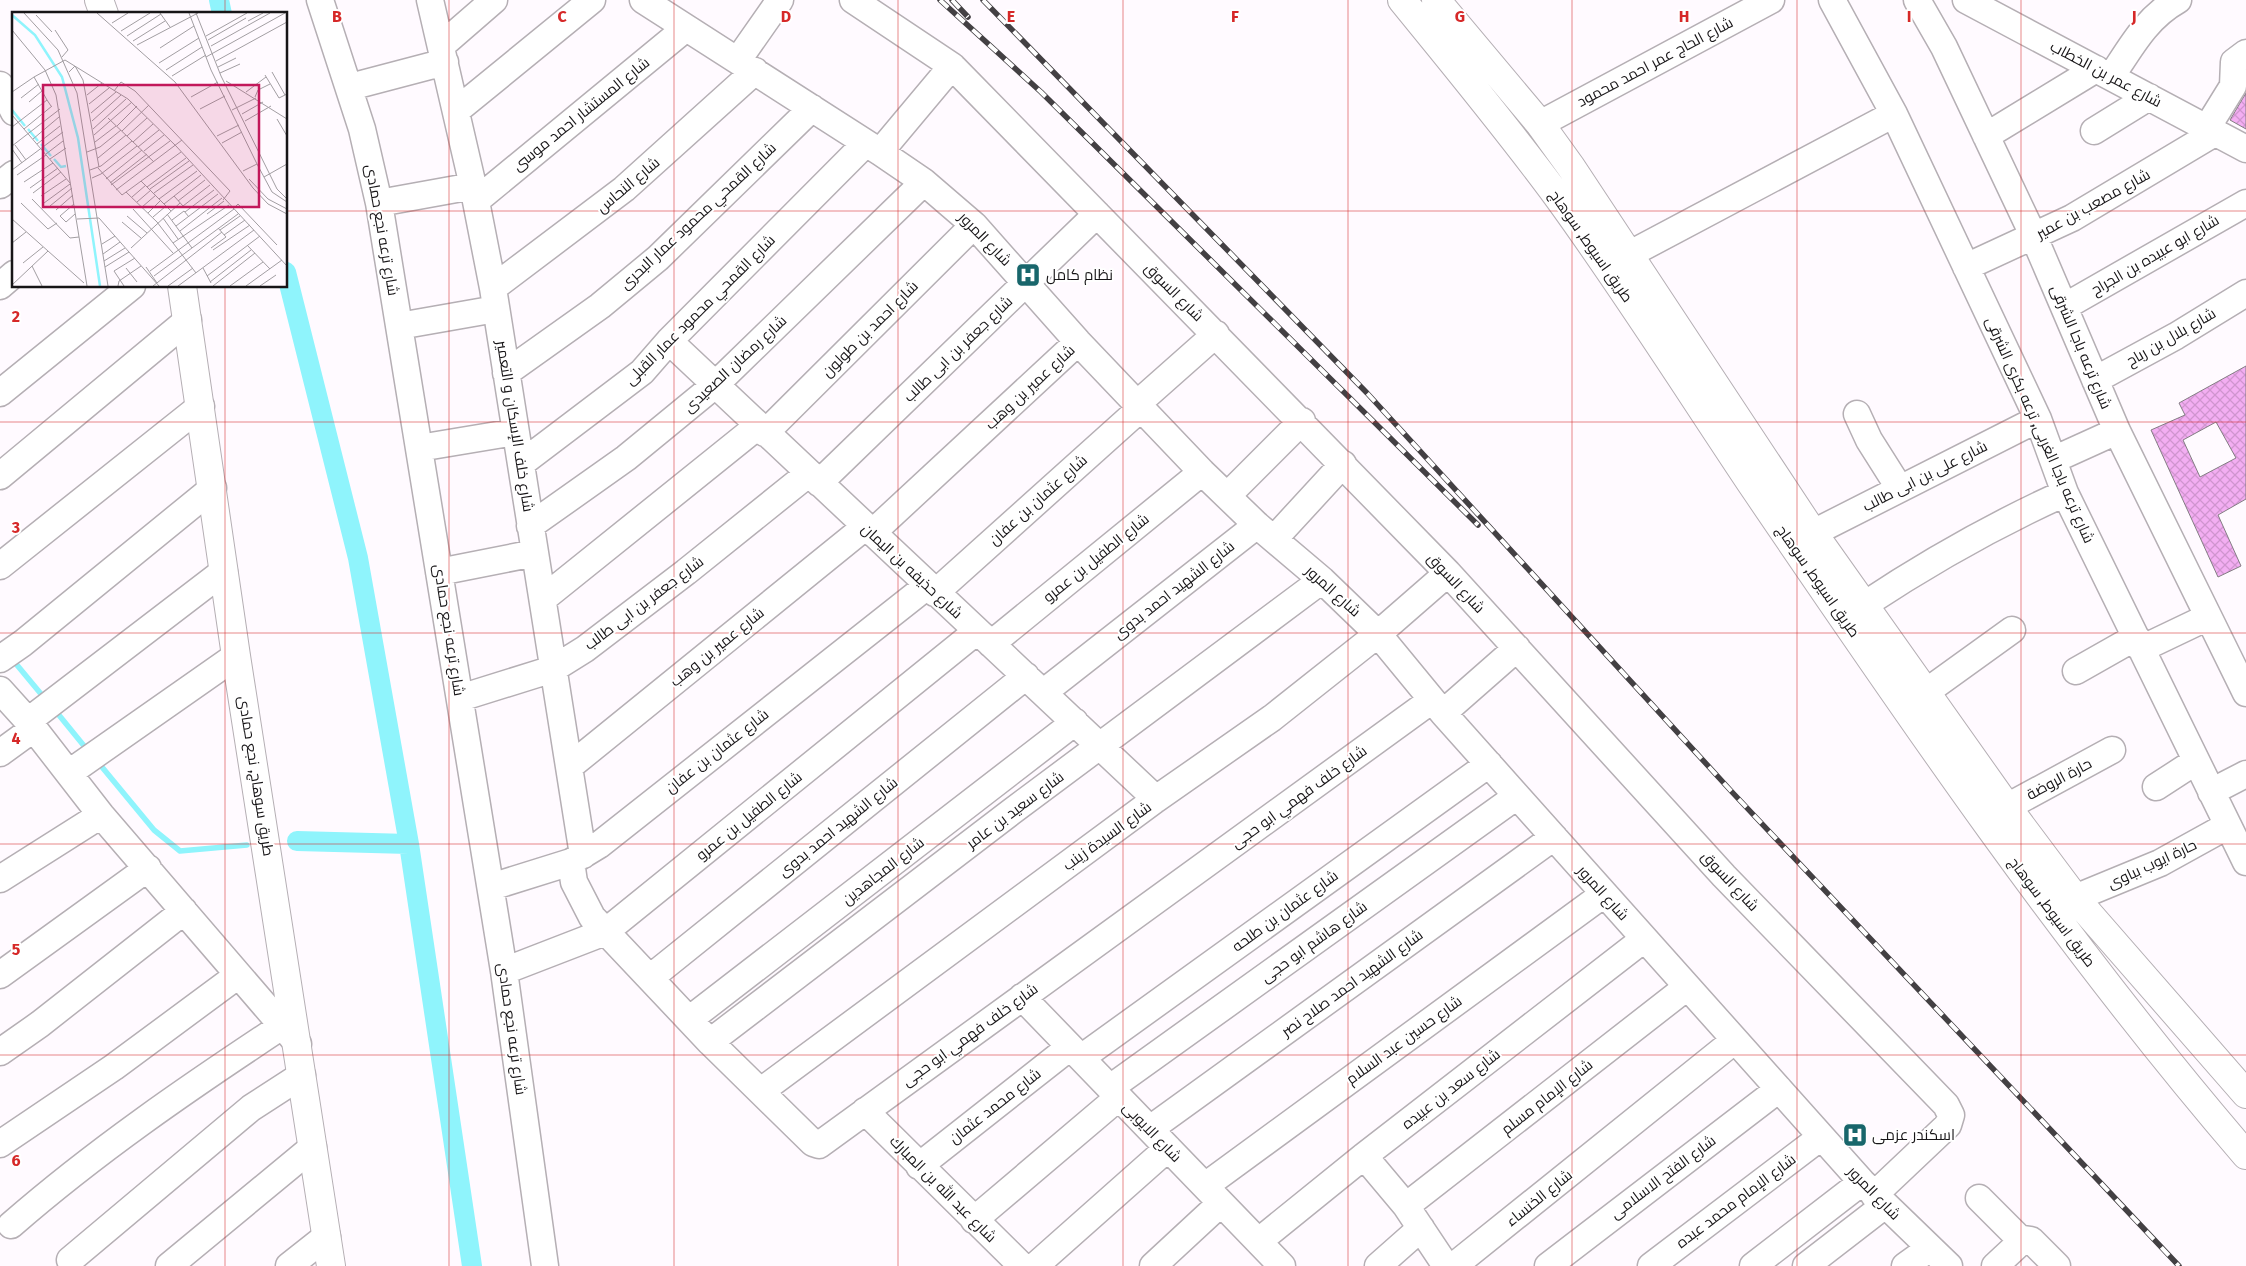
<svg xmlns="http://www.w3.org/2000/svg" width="2246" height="1266" font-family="'Fira Sans',Cairo,sans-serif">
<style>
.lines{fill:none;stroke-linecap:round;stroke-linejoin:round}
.stream{stroke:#8ff4fc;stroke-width:5.5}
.canal{stroke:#8ff4fc;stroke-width:20}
.building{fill:url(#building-cross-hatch);stroke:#837d83;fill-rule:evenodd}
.minor-casing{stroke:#b5afb4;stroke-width:29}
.major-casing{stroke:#b5afb4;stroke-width:30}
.minor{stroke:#fff;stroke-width:26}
.major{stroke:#fff;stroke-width:28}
.rail-casing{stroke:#434043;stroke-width:5.5}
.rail{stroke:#fff;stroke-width:4;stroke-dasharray:11;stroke-linecap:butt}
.grid{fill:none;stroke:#d62828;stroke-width:1;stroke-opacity:0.55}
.labels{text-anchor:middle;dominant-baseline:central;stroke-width:4;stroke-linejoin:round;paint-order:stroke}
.street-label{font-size:15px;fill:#171517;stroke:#fff}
.poi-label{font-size:15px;fill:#171517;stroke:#fff;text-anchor:start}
.inset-river{fill:none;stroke:#8ff4fc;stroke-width:2.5}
.inset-road{fill:none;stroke:#a29ea2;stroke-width:1}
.view{fill:#c2185b;fill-opacity:0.15;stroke:#c2185b;stroke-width:2.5}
.inset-edge{fill:none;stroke:#171517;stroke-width:2.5}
.grid-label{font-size:16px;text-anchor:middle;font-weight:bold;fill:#d62828;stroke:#fff;stroke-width:4;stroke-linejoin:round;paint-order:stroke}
</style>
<defs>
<pattern id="building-cross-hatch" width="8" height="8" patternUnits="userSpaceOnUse" patternTransform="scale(1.25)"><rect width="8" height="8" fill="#f3aef2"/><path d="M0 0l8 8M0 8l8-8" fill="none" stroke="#d095cf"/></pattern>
</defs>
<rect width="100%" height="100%" fill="#fffaff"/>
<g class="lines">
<path class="stream" d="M12 659 46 700
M54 709 89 752
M97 761 154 830 180 851 247 845"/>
<path class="canal" d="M219 0 222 14
M286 272 358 558 409 844 472 1266
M297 841 409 844"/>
</g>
<path class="building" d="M2246 93V129L2230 120Z
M2246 366V499L2218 515 2241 566 2218 577 2151 430 2185 415 2179 403ZM2216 422 2236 458 2200 477 2183 440Z"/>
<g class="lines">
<defs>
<path id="minor" d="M320 0 362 129 379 203 504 971 545 1266
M430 0 473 186 493 288 583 855
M643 0 880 152 924 182 974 225 1078 342 1202 472 1257 525 1322 580 1378 634 1443 713 1862 1182 1949 1266
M853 0 952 66 1448 573 1724 876 1946 1105 1951 1115 1948 1125 1874 1195
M1832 0 1894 114 2038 419 2065 493 2246 862
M1917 0 1944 47 2034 237 2117 431 2246 693
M1966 0 2246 149
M441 46 494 0
M738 60 780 0
M2111 77C2131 47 2146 18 2178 0
M0 85 14 112
M350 87 445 62
M456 111 592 0
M1540 124 1771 0
M2207 128 2233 86 2234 62 2246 53
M2094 131 2149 97
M1986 136 2096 69
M880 152 952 66
M0 185 14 174
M477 200 686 28
M379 203 473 186
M1630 254 1894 114
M1966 267 2072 218 2216 132
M0 286 14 274
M493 288 624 189 755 71
M2064 307 2246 203
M399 326 496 309
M669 341 1156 799
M506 373 600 306 658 258 812 108
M2095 380 2176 336 2246 293
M0 393 132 286
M1137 404 1216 334
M1857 414 1869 440 1900 489
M765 433 974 225
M419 448 515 432
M2053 460 2117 431
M522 463 642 372 669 341 866 143
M0 476 188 320
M819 483 1097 214
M1227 496 1302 421
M530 526 626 458 715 385 924 182
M872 533 1078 342
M1813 533 2038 419
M1274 539 1343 464
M0 566 201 406
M439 572 535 553
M935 593 1141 408
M544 598 758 426
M1864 605C1929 562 1994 525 2065 493
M991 644 1202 472
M2141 649 2208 617
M0 659 23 643 213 488
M2076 671 2136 637
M0 690 28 721 101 815 298 1044
M1044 692 1257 525
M1926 692 2012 630
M460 698 553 669 585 649 686 572 808 474
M1443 713 1517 648
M28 721 224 571
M0 753 33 729
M569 767 865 527
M69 773 236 656
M2156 787 2196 761
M2211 792 2246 774
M2007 807 2112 750
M571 862 574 882 592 917 710 1042 813 1143 819 1145 1432 700
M0 879 101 815
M491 887 571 862 599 845 927 586
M2075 898 2160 863 2227 826
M504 971 605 932 977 631
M0 975 148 868
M650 978 1026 676
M1022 997 1282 1266
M690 1019 1075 722
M710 1042 1011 812 1322 580
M0 1052 40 1024 184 911
M1081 1058 1489 764
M1110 1088 1517 796
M761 1091 1156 799 1272 718 1378 634 1448 573
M865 1111 1022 1266
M1150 1129 1554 837
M0 1144 114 1067 237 976
M1364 1156 1406 1206 1442 1260 1446 1264 1455 1265 1735 1040
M919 1166 1070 1047
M1205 1186 1604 894
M1979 1198 2021 1240
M1406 1206 1687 987
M974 1220 1119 1097
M11 1225C96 1151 188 1088 282 1026
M1259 1241 1364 1156 1644 939
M70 1260 251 1108 302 1075
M169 1266 313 1147
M289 1266 327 1236
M1035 1266 1168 1148
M1153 1266 1221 1203
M1378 1266 1421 1228
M1548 1266 1779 1089
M1651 1266 1821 1137
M1753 1266 1862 1182
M1806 1266 1885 1205
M1905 1266 1930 1248
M1995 1266 2024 1239 2031 1240 2057 1266"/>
<path id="major" d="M99 0 104 14
M1402 0C1455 65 1508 129 1558 197 1627 292 1690 392 1755 489 1910 717 2066 946 2246 1155
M1436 0 1540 124 1571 167 1813 533 2007 807 2075 898 2246 1094
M182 286 236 656 331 1266"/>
</defs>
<use href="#minor" class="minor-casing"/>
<use href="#major" class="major-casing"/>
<use href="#minor" class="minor"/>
<use href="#major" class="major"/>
<defs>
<path id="rail" d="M940 0 1041 92 1478 525
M952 0 968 17
M983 0 1367 393 1732 792 2179 1266"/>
</defs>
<use href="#rail" class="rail-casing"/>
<use href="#rail" class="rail"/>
</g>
<path class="grid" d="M225 0V14M449 0V1266M674 0V1266M898 0V1266M1123 0V1266M1348 0V1266M1572 0V1266M1797 0V1266M2021 0V1266M0 211H14M286 211H2246M225 286V1266M0 422H2246M0 633H2246M0 844H2246M0 1055H2246"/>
<defs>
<symbol id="hospital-square" viewBox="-11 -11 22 22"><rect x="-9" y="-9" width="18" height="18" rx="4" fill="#18666b" stroke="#fff"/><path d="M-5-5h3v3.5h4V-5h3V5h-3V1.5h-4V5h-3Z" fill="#fff"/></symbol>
</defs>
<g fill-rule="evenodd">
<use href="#hospital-square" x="1014" y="261" width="28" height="28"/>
<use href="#hospital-square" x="1841" y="1121" width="28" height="28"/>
</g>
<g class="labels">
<g class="street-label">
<text transform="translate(1655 62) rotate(-28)">شارع الحاج عمر احمد محمود</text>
<text transform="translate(2106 74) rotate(28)">شارع عمر بن الخطاب</text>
<text transform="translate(581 114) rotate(-39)">شارع المستشار احمد موسى</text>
<text transform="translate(628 185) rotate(-40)">شارع النحاس</text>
<text transform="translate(2093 204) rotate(-29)">شارع مصعب بن عمير</text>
<text transform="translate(698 216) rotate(-43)">شارع القمحي محمود عمار البحرى</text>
<text transform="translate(382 230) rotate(80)">شارع ترعه نجع حمادى</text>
<text transform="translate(985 239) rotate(46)">شارع المرور</text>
<text transform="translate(1591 246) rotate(55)">طريق اسيوط, سوهاج</text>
<text transform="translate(2155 255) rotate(-30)">شارع ابو عبيده بن الجراح</text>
<text transform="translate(1174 292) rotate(45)">شارع السوق</text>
<text transform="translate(700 310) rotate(-45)">شارع القمحي محمود عمار القبلى</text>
<text transform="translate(870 329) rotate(-45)">شارع احمد بن طولون</text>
<text transform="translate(2171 337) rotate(-30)">شارع بلال بن رباح</text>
<text transform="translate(2081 347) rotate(67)">شارع ترعه باجا الشرقى</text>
<text transform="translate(958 349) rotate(-44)">شارع جعفر بن ابى طالب</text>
<text transform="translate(735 364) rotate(-43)">شارع رمضان الصعيدى</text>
<text transform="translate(1030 387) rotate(-43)">شارع عمير بن وهب</text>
<text transform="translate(515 426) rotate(81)">شارع خلف الإسكان و التعمير</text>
<text transform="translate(2040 430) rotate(66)">شارع ترعه باجا الغربى, ترعه بكرى الشرقى</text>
<text transform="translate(1925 476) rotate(-27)">شارع على بن ابى طالب</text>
<text transform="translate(1038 500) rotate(-42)">شارع عثمان بن عفان</text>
<text transform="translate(1096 558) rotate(-39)">شارع الطفيل بن عمرو</text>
<text transform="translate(912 571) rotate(43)">شارع حذيفه بن اليمان</text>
<text transform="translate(1818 581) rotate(55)">طريق اسيوط, سوهاج</text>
<text transform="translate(1456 583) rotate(47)">شارع السوق</text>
<text transform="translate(1174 590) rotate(-38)">شارع الشهيد احمد بدوى</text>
<text transform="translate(1333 591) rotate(42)">شارع المرور</text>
<text transform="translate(644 603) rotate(-37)">شارع جعفر بن ابى طالب</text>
<text transform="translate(449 630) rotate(81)">شارع ترعه نجع حمادى</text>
<text transform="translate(717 647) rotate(-39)">شارع عمير بن وهب</text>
<text transform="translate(717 751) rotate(-38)">شارع عثمان بن عفان</text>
<text transform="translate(256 776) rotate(81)">طريق سوهاج, نجع حمادى</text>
<text transform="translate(2059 779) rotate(-28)">حارة الروضة</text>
<text transform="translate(1299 797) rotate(-36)">شارع خلف فهمي ابو حجى</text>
<text transform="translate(1015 810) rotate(-37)">شارع سعيد بن عامر</text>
<text transform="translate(749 816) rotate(-39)">شارع الطفيل بن عمرو</text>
<text transform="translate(838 827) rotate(-39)">شارع الشهيد احمد بدوى</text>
<text transform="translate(1107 836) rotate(-36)">شارع السيدة زينب</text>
<text transform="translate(2152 864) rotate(-25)">حارة ايوب بباوى</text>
<text transform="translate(883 871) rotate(-38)">شارع المجاهدين</text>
<text transform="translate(1730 881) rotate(47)">شارع السوق</text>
<text transform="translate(1603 893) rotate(48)">شارع المرور</text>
<text transform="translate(1285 911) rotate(-36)">شارع عثمان بن طلحه</text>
<text transform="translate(2052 912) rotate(53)">طريق اسيوط, سوهاج</text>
<text transform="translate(1314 942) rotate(-36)">شارع هاشم ابو حجى</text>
<text transform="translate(1352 983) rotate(-36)">شارع الشهيد احمد صلاح نصر</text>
<text transform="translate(512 1029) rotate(82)">شارع ترعه نجع حمادى</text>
<text transform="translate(970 1035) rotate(-36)">شارع خلف فهمي ابو حجى</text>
<text transform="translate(1404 1040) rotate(-36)">شارع حسين عبد السلام</text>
<text transform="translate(1451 1089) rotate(-38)">شارع سعد بن عبيده</text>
<text transform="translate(1547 1097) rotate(-38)">شارع الإمام مسلم</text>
<text transform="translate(995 1106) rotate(-38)">شارع محمد عثمان</text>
<text transform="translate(1152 1132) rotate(46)">شارع الايوبى</text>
<text transform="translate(1663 1177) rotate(-37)">شارع الفتح الاسلامى</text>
<text transform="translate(943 1189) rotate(45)">شارع عبد الله بن المبارك</text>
<text transform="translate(1874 1193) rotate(46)">شارع المرور</text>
<text transform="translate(1539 1198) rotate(-39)">شارع الخنساء</text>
<text transform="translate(1736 1201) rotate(-37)">شارع الإمام محمد عبده</text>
</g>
<g class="poi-label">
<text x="1046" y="275">نظام كامل</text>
<text x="1872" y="1135">اسكندر عزمى</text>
</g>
</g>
<g transform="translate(12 12)">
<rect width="275" height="275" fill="#fffaff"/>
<path class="inset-river" d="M0 3 23 23 50 65 66 126 88 274M0 98 13 114M16 117 26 129M29 132 39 144M42 147 49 155 54 154"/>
<path class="inset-road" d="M12 1 46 38 65 81 96 274M85 1 163 70 241 176 256 192 275 202M148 1 158 15M177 1 199 58 245 152 260 180 275 190M184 1 209 64 265 177 275 187M24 3 40 20M236 9 251 1M100 11 116 1M0 18 33 58 44 83 75 274M43 18 56 38 50 45M109 19 138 1M115 24 149 2M194 24 235 1M196 28 234 6M121 29 153 9M125 33 186 1M199 34 258 1M148 36 182 14M194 45 273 1M204 49 275 10M147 51 187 26M206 55 224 46M154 58 190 35M57 60 63 54 71 68 87 155M260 60 273 83M208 61 228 52M253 63 267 86 275 82M160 64 194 43M214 69 275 107M102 79 109 70 123 79 218 179 211 188M0 80 22 65M234 80 254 65M75 83 90 71M179 85 206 70M243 85 246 78 258 72M9 86 27 72M35 88 22 65 53 48 116 87 164 134 275 254M17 90 30 79M77 92 97 76M188 97 213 84M220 98 244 86M79 101 104 80M230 102 251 90M0 103 58 171M96 106 142 150M265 107 275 124M80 109 109 83M233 109 259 94M105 114 125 94M0 115 35 88 39 94M12 117 40 94M81 117 114 87M110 119 137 93M82 123 120 90M115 124 135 106M205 124 227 113M21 127 47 105M83 130 104 114M121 130 141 112M210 131 230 120M25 132 48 114M3 133 14 148M0 134 48 97M126 135 147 118M0 137 10 151M132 139 152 123M75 140 88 135 109 118M34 142 51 129M86 146 114 123M38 147 54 136M86 156 110 183 169 140M0 158 51 120M78 158 89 154 120 129M231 159 245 152M5 163 34 143M252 165 275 152M80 166 89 162 125 134M94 167 130 138M237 167 256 187 275 197M129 169 159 199M12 170 41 151M98 171 135 142M99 173 158 129M135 175 174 146M18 176 46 156M138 177 177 149M104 178 170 128M114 180 145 210 184 261M21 181 49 160M142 181 181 153M29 184 54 167M162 184 171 194 198 173M120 185 134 173M20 187 58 226 67 225M147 187 185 159M166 189 193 168M125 190 139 178M9 191 36 217 45 211M32 191 58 172M62 192 48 204 54 210 63 202M152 192 189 163M38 194 60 176M130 195 144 183M121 197 161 241M221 197 226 192 265 233M44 198 61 183M173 200 202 178M136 201 149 188M155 202 180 236M195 202 212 189M115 204 135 221M141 205 154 194M151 206 166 227M0 207 72 271M65 207 87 206 147 274M160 208 172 199 177 205M110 210 129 226M164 214 206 182M208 218 228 204M168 219 210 186M212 223 233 208M0 231 14 220M161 231 217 193M90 232 103 224M235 233 258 257M119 236 168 191M199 236 214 225 206 216M201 238 238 213M91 242 108 230M92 249 113 236M11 251 31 235M20 254 30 274M93 255 117 240M134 255 145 271M114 256 125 270M191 256 199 271M138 259 222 197M142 264 226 202M195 264 248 224M198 270 239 238M0 273 36 239M106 274 107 269 129 254M112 274 102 259 123 246M141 274 210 220M156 274 181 256M166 274 242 218M201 274 243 241M218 274 251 250M234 274 270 248M248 274 264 263"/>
<path class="view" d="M31 73H247V195H31Z"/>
<rect width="275" height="275" class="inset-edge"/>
</g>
<g class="grid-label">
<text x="337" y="22">B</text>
<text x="562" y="22">C</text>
<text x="786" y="22">D</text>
<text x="1011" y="22">E</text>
<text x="1235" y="22">F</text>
<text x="1460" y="22">G</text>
<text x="1684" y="22">H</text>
<text x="1909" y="22">I</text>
<text x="2134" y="22">J</text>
<text x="16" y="322">2</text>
<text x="16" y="533">3</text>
<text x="16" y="744">4</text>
<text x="16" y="955">5</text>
<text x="16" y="1166">6</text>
</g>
</svg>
